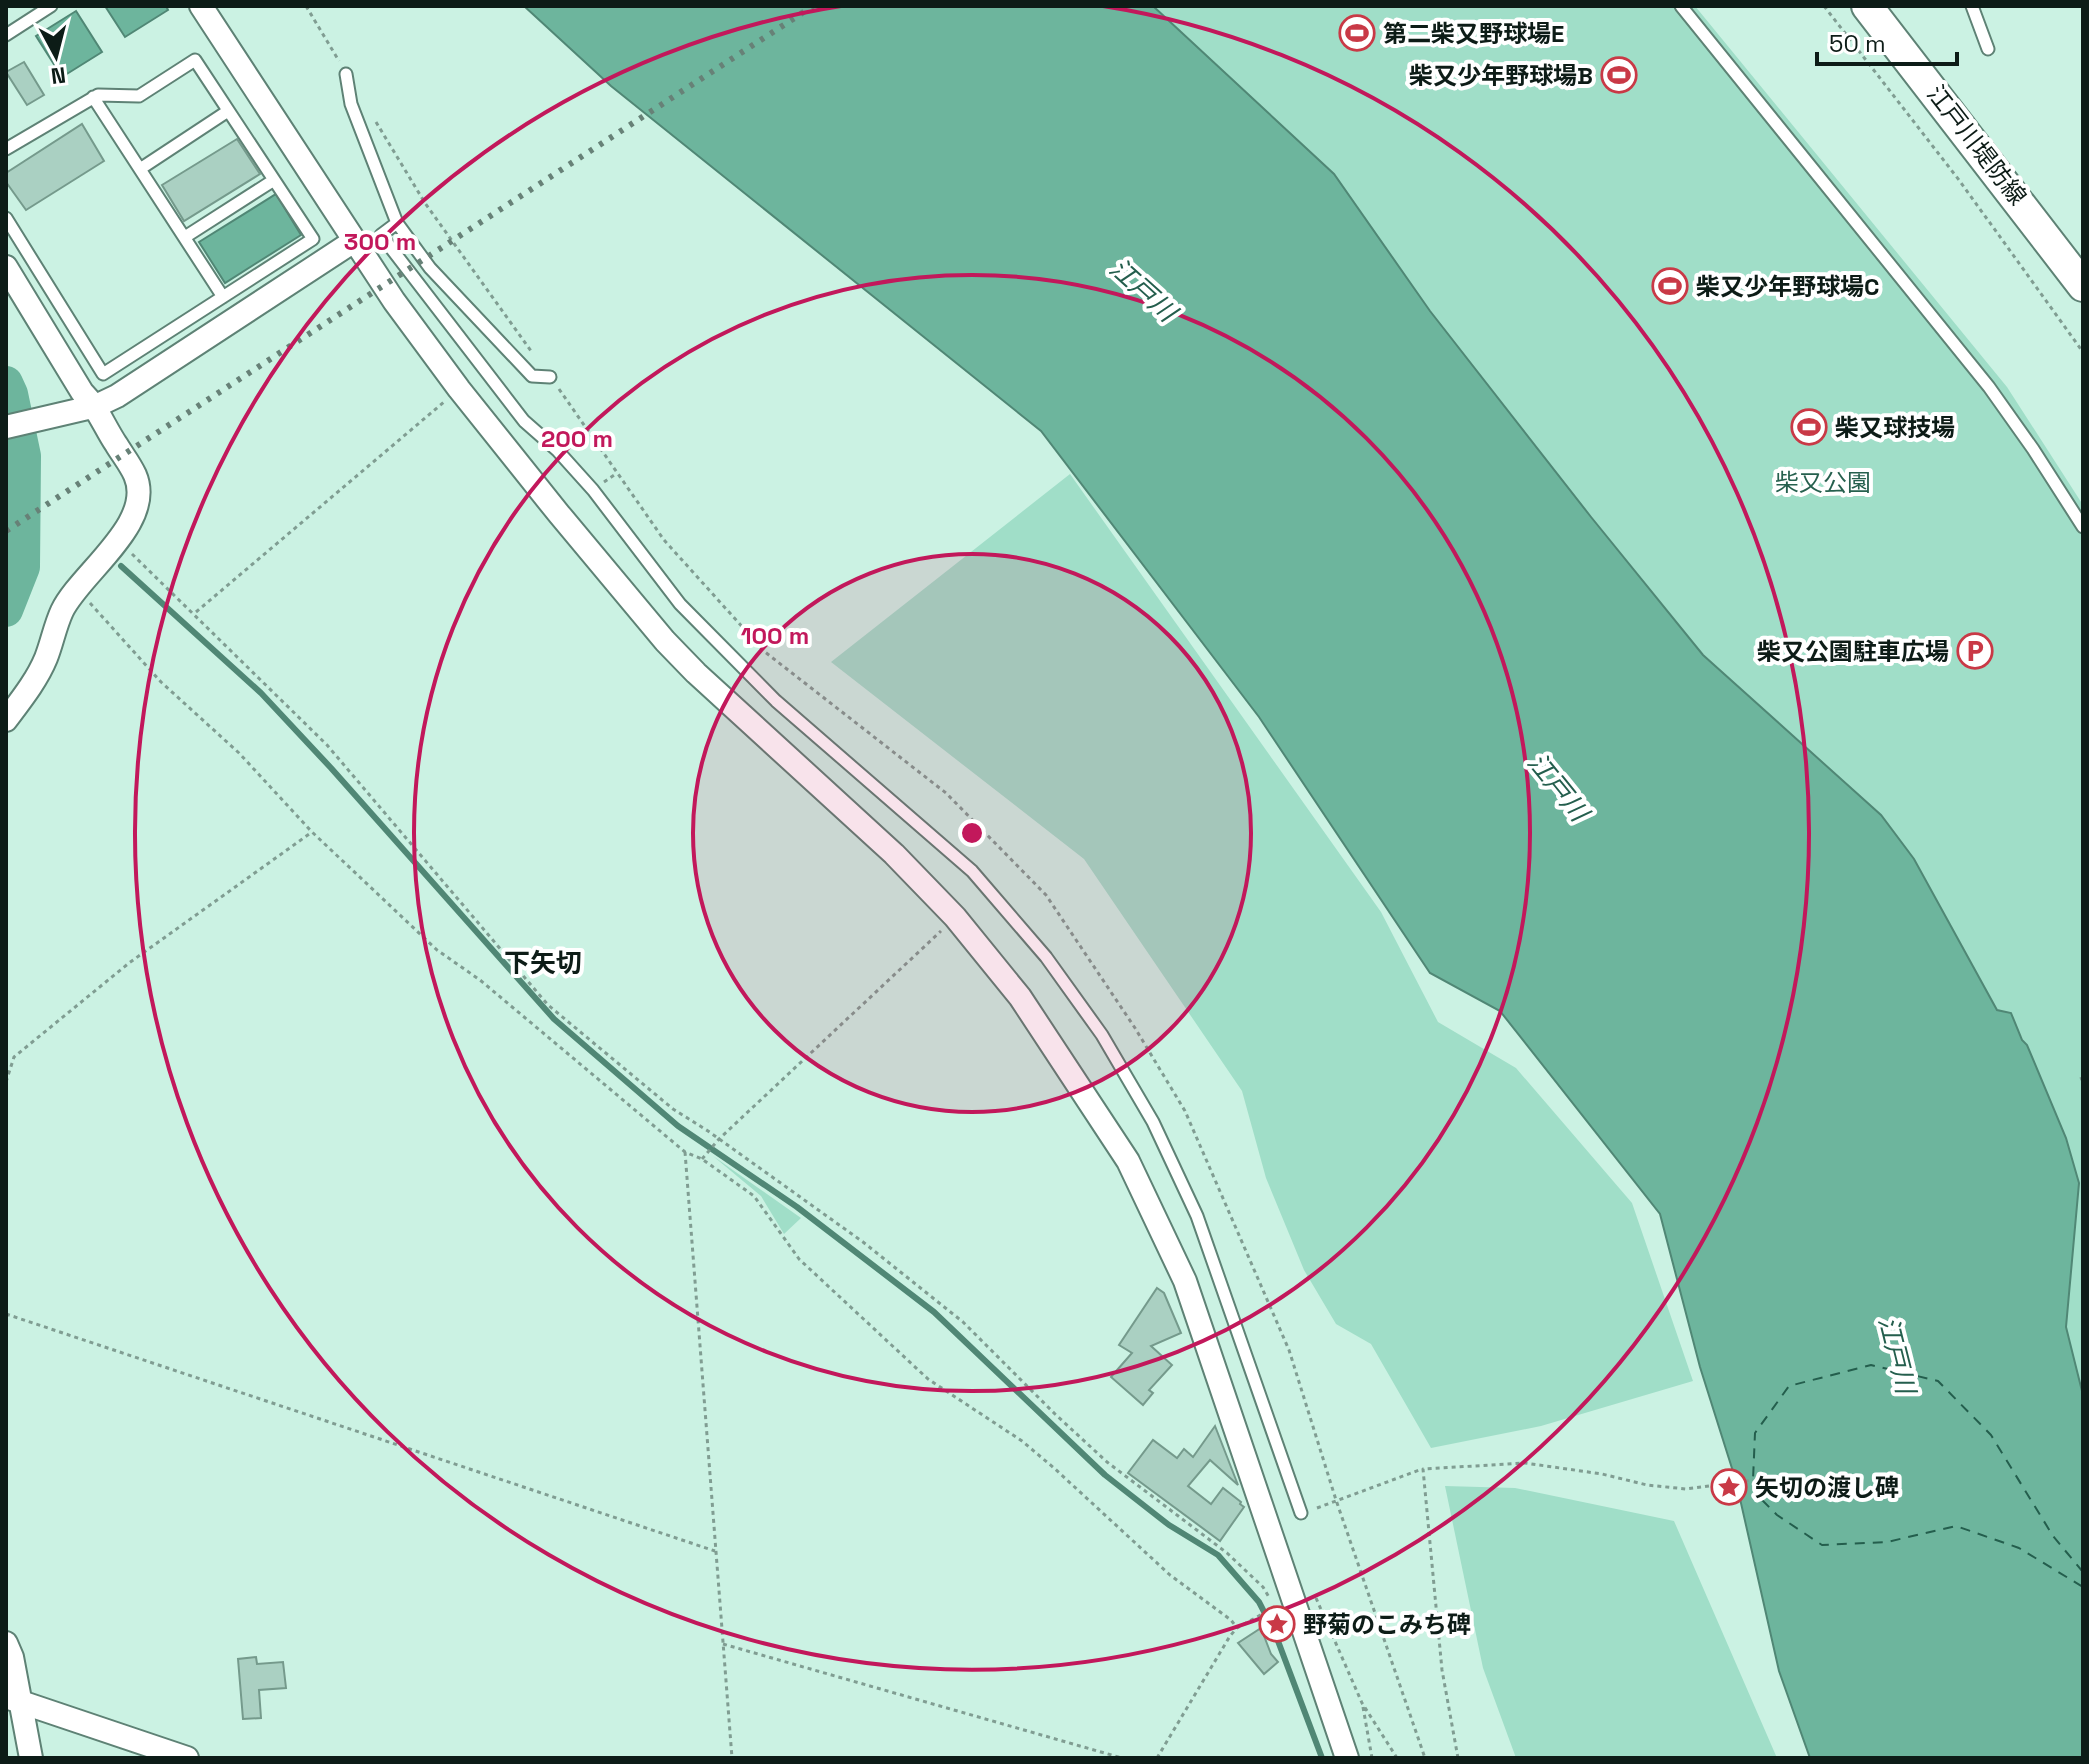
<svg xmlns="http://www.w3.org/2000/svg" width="2089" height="1764" font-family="'Space Grotesk','Noto Sans JP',sans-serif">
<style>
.green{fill:#a0dec8}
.water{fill:#6db59d;stroke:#508775;stroke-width:2}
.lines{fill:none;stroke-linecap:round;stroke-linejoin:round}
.stream{stroke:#508775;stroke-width:6}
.river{stroke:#6db59d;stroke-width:34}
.ferry{stroke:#245e4d;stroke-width:2;stroke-dasharray:10 8;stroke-linecap:butt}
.building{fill:#aad0c2;stroke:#759a8c;stroke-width:2}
.lane-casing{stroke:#5e8275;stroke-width:15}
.street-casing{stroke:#5e8275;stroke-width:26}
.secondary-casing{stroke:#5e8275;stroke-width:34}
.path{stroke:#809d92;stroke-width:3;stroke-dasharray:4 4;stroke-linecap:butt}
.lane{stroke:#fff;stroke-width:11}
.street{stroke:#fff;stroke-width:22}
.secondary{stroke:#fff;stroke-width:30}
.rail{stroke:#678177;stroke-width:6;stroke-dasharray:4 8;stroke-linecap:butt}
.ring{fill:none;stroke:#c2185b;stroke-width:4}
.labels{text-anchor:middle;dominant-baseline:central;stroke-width:8;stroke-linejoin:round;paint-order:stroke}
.poi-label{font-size:24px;font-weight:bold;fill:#0d1c17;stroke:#fff;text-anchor:start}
.street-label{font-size:24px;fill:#0d1c17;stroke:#fff}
.park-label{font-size:24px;fill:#26604e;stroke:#fff}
.water-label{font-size:26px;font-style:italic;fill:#245e4d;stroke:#fff}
.neighbourhood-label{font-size:26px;font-weight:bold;fill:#0d1c17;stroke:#fff}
.centre{fill:#c2185b;stroke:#fff;stroke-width:4}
.ring-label{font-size:24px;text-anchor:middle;font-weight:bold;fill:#c2185b;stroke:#fff;stroke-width:8;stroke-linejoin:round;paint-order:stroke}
</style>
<rect width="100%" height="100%" fill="#cbf2e3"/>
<path class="green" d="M1153 6H1695L2007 387 2083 505V1395L2066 1327 2079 1183 2066 1138 2011 1013 1997 1010 1914 859 1881 815 1703 655 1591 517 1430 311 1334 174Z
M1070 474 1381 912 1438 1022 1516 1068 1632 1203 1693 1381 1541 1426 1431 1448 1371 1344 1336 1324 1304 1270 1266 1178 1242 1091 1084 859 831 662Z
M713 1156 801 1218 784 1234 761 1196Z
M1445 1486 1515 1488 1674 1521 1777 1758H1516L1483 1668Z"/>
<path class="water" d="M105 6H166L168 10 125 37Z
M524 6H1153L1334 174 1430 311 1591 517 1703 655 1881 815 1914 859 1997 1010 2011 1013 2022 1040 2027 1045 2066 1138 2079 1183 2066 1327 2083 1395V1758H1810L1779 1671 1736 1481 1700 1367 1660 1214 1500 1011 1430 973 1259 717 1041 431 611 86Z
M76 11 102 52 62 77 36 36Z
M276 194 301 235 225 283 199 242Z"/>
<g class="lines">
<path class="stream" d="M121 566 261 693 331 768 554 1019 678 1126 797 1207 934 1312 1105 1475 1169 1525 1218 1555 1259 1602 1275 1633 1322 1758"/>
<path class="river" d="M6 383 11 394 24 456 23 567 6 610"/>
<path class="ferry" d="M2083 1572 2053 1536 1991 1435 1938 1381 1871 1365 1789 1386 1755 1433 1753 1480 1759 1497 1777 1515 1822 1545 1887 1542 1956 1526 2019 1548 2083 1587"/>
</g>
<path class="building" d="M24 62 44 95 27 105 6 72Z
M82 124 104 161 26 210 6 182V173Z
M237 139 260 174 184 221 162 185Z
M1157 1288 1164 1293 1181 1333 1151 1346 1172 1365 1149 1390 1153 1393 1143 1405 1111 1377 1132 1353 1119 1345Z
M1215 1426 1238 1485 1210 1460 1188 1486 1211 1504 1223 1488 1241 1502 1240 1504 1244 1507 1220 1541 1128 1473 1153 1440 1177 1458 1184 1449 1193 1457Z
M1261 1628 1271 1654 1278 1662 1264 1674 1238 1643Z
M256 1657 257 1664 283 1662 286 1688 259 1690 261 1718 243 1719 238 1659Z"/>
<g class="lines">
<defs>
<path id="lane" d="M1681 6 1989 387 2033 449 2083 527
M1972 6 1988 49
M6 35 51 6
M346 74 351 104 397 223 430 268 532 376 550 377
M93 97 223 297
M6 149 98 95 139 96 195 60 313 239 103 374 6 218
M140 169 228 111
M397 223 381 235 524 421 557 450 593 490 680 604 776 701 972 871 1046 957 1102 1035 1153 1122 1197 1216 1301 1513
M185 237 274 180"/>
<path id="street" d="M201 6 394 301 459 389 559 514 665 641 696 673 894 854 955 917 1020 997 1128 1161 1185 1281 1347 1758
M6 267 82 392C98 408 104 426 116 444 122 454 130 464 135 475 156 523 80 573 62 611 55 626 52 643 46 658 37 680 21 700 6 720
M6 427 96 406 117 396 354 241
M6 1643 12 1657 31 1758
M6 1697 187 1758"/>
<path id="secondary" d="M1867 6 2083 286"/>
</defs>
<use href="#lane" class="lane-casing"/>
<use href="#street" class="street-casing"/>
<use href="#secondary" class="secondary-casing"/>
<path class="path" d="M306 6 339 61
M1824 6 1959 180 2083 352
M376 122 425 203 531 351
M559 389 664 540 765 652 946 793 1046 895 1135 1028 1185 1111 1289 1350 1336 1500 1425 1758
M604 482 617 473
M132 554 327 745 548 1005 673 1109 708 1131 863 1242 963 1322 1055 1414 1107 1462 1227 1553 1263 1587 1270 1599
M90 603 161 682 239 753 312 832 437 950 480 980 685 1152 702 1159 754 1196 799 1259 928 1379 1022 1441 1054 1468 1170 1575 1231 1620 1237 1628
M196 612 444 402
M2080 1079 2083 1078
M6 1082 14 1057 129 963 312 832
M685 1152 732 1758
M702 1159 719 1139 941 931
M6 1314 715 1551
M1317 1508 1422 1469
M1316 1598 1362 1703 1397 1758
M723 1644 1122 1758
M1363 1707 1372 1758
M1157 1758 1230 1636 1237 1628 1275 1607
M1458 1758 1442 1670 1423 1469 1525 1463 1602 1474 1647 1485 1686 1489 1753 1480"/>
<use href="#lane" class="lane"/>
<use href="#street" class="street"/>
<use href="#secondary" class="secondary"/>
<path class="rail" d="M6 531 813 6"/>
</g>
<circle cx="972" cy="833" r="279" fill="#c2185b" fill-opacity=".12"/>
<g class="ring">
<circle cx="972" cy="833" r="279"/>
<circle cx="972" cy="833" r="558"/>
<path d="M1103 6A837 837 0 1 1 841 6"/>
</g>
<defs>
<symbol id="stadium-ring" viewBox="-11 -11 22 22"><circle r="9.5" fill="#fff" stroke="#c93946" stroke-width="1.5"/><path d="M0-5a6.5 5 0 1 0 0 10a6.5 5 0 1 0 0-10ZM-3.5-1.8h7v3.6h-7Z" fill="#c93946"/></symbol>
<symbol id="parking-ring" viewBox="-11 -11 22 22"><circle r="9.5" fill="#fff" stroke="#c93946" stroke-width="1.5"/><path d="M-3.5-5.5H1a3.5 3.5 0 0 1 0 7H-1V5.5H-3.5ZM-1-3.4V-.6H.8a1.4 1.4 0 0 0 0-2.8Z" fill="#c93946"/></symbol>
<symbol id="sight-ring" viewBox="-11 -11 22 22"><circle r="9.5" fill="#fff" stroke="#c93946" stroke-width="1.5"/><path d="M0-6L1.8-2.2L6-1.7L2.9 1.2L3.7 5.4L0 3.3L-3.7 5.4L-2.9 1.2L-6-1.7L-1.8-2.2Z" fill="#c93946"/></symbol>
</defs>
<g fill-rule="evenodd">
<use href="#stadium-ring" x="1337" y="13" width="40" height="40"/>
<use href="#stadium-ring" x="1599" y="55" width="40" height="40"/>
<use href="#stadium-ring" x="1650" y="266" width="40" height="40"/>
<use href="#stadium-ring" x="1789" y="407" width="40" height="40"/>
<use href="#parking-ring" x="1955" y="631" width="40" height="40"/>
<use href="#sight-ring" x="1709" y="1467" width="40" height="40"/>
<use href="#sight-ring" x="1257" y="1604" width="40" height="40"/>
</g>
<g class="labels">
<g class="poi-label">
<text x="1383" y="33">第二柴又野球場E</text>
<text x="1593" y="75" text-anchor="end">柴又少年野球場B</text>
<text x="1696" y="286">柴又少年野球場C</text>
<text x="1835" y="427">柴又球技場</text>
<text x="1949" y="651" text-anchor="end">柴又公園駐車広場</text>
<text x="1755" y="1487">矢切の渡し碑</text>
<text x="1303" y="1624">野菊のこみち碑</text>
</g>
<g class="street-label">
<text transform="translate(1977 145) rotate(52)">江戸川堤防線</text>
</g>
<g class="park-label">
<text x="1823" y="482">柴又公園</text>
</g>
<g class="water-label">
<text transform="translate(1143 290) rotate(42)">江戸川</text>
<text transform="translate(1558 787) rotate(51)">江戸川</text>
<text transform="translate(1897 1355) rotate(76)">江戸川</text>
</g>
<g class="neighbourhood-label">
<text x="543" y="963">下矢切</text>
</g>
</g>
<circle cx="972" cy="833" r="12" class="centre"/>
<g class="ring-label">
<text x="380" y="250">300 m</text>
<text x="577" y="447">200 m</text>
<text x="775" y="644">100 m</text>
</g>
<rect width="2089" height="1764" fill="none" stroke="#0d1c17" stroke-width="16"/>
<g transform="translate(56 56) rotate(173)" stroke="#ffffff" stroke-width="6" paint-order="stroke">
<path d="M0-6L14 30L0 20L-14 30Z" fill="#0d1c17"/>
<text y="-12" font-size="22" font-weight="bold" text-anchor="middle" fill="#0d1c17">N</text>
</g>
<path d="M1817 52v12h140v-12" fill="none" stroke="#0d1c17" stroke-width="4"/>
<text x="1829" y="52" font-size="24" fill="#0d1c17" stroke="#ffffff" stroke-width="6" paint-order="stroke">50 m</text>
</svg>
